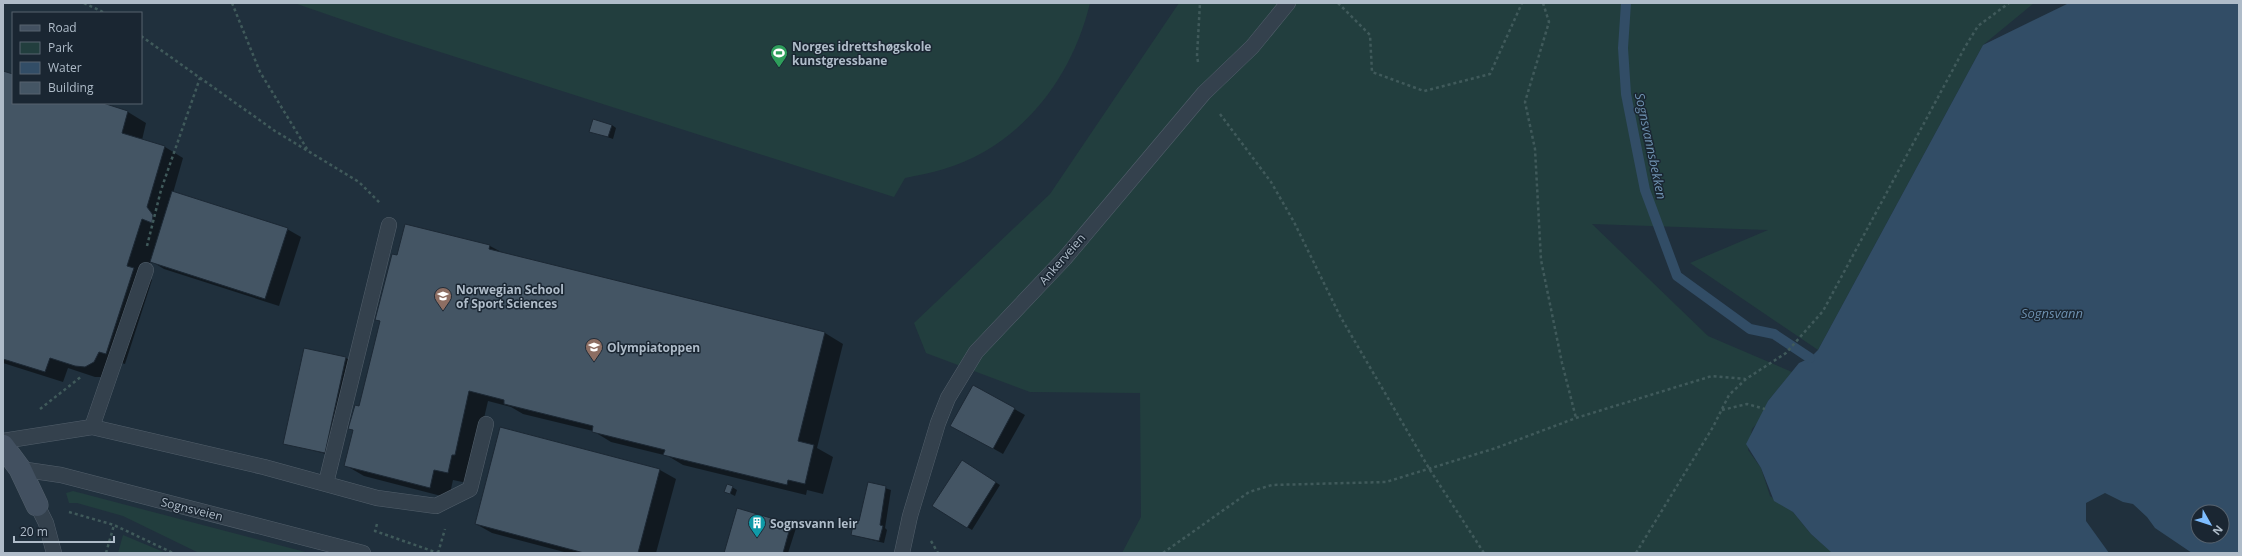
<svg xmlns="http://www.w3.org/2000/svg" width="2242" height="556" font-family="'Open Sans',sans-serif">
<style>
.green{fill:#223e3e}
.water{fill:#324d66;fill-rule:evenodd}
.shadow{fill:#0007}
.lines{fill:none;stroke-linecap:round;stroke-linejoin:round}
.stream{stroke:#324d66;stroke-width:10}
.building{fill:#445564;stroke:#1c2834}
.lane-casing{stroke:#525f6b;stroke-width:16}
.secondary-casing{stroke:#525f6b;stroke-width:23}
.path{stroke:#405a5b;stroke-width:2.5;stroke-dasharray:3 3;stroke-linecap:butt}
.lane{stroke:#34414d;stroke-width:15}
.secondary{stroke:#425060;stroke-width:22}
.labels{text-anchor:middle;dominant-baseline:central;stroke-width:3;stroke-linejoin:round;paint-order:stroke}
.poi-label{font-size:12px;font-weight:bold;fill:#afbcc9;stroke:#1a2632;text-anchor:start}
.street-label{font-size:12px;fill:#afbcc9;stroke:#1a2632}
.water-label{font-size:13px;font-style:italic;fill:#6d90af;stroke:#1a2632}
</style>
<rect width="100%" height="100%" fill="#20303d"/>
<path class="green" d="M294 3H1090C1072 78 1021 146 944 169 931 173 918 175 905 178L894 197 393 37Z
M1179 3H2034L1983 45 1818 350 1690 263 1768 230 1592 224 1708 336 1792 372 1768 401 1761 419 1752 429 1748 450 1761 468 1770 496 1793 512 1811 534 1833 553H1122L1141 517 1140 393 1030 392 926 353 914 323 1050 194Z
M73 491 309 553H199L123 516 77 503H69L66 493Z
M123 535 166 553H118Z"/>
<path class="water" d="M2069 3H2239V553H2192L2155 528 2147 517 2133 504 2123 502 2105 493 2086 503V521L2109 553 1831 552 1811 534 1793 512 1774 501 1761 468 1746 444 1768 401 1799 363 1810 358 1818 350 1983 45ZM2198 512H2222V536H2198Z"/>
<path class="shadow" d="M3 72 13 75V103H100L128 112 146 123 142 140 165 147 183 158 173 193 287 229 301 237 279 306 164 269 151 261 146 276 152 280 125 364 118 362 105 377H95L68 368 63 382 3 363Z
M612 125 616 128 613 139 590 131Z
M405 225 490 246 505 254 825 333 843 344 817 448 833 457 823 494 807 490 806 495 683 465 668 456 611 442 593 431 523 414 511 407 488 401 473 465 467 483 453 480 449 498 364 476 345 465 354 431 349 428 360 407 381 322 377 320 398 256Z
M346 358 351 361 330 455 284 443Z
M973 386 1025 415 1003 454 962 431Z
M500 428 660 470 676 479 656 553H568L492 533 476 524Z
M962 461 1000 485 972 530 934 506Z
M869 483 891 490 885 528 887 530 884 543 852 535 860 522Z
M732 487 737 490 735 496 725 491Z
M791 525 796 528 788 553H725Z"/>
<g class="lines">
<path class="stream" d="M1626 3 1623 48 1626 94 1637 150 1645 190 1677 276 1750 329 1774 334 1810 358"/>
</g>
<path class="building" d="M3 71 13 74V103H103L128 111 122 133 165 146 147 207 153 215 152 223 142 219 127 266 134 268 106 354 99 352 94 362 85 367 75 366 50 358 45 372 3 359Z
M593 119 612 125 608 137 589 132Z
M172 191 288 228 265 299 150 262Z
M405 224 490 245 489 249 825 332 798 441 814 445 805 484 788 480 787 485 663 455 665 450 592 432 593 426 504 404V400L469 391 455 455H452L448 473 434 470 430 488 344 466 353 430 348 429 355 405 359 406 380 321 375 320 392 254 397 255Z
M304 348 346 357 325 453 283 444Z
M973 385 1015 408 993 449 950 426Z
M500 427 660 469 638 553H584L475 524Z
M962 460 996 482 967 528 932 506Z
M868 482 886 486 880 525 883 526 879 541 851 535 854 520 859 521Z
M727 484 733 486 730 494 724 492Z
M737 508 791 524 783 553H724Z"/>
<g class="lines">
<defs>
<path id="lane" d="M92 427 146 270
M3 441 92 427 264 467 377 498 436 506 470 489 486 424
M20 469 61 475 363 553
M326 483 389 225
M37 505 46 523 54 553
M902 553 910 516 938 423 948 398 976 352 1065 258 1204 93 1252 47 1288 3"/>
<path id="secondary" d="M3 446 20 469 37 505"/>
</defs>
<use href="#lane" class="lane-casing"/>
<use href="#secondary" class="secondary-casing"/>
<path class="path" d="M84 3 105 13
M232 3 260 72 307 149
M1338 3 1370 35 1372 72 1424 91 1490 74 1522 3
M1543 3 1549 22 1525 102 1535 149 1541 260 1562 363 1576 418
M141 36 275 131 359 182 380 203
M1198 62 1197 56 1200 3
M1220 114 1271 182 1294 222 1340 316 1430 470 1484 553
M147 246 161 190 200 78
M40 409 82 376
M1722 410 1747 404 1765 409
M69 512 114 525 173 553
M377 524 375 531 438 553
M931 541 938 553
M106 553 114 525
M438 553 445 529
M1163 553 1249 492 1272 485 1386 482 1496 448 1576 418 1712 376 1745 379
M1636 553 1713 427 1729 395 1746 379 1786 353 1823 311 1965 47 1978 26 2009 3"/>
<use href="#lane" class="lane"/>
<use href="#secondary" class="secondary"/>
</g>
<defs>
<symbol id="stadium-pin" viewBox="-11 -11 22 30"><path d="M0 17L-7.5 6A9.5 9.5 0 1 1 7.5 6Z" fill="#2e9e5b" stroke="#1a2632"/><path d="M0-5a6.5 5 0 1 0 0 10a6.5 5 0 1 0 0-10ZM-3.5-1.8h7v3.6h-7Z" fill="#fff"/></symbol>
<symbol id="university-pin" viewBox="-11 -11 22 30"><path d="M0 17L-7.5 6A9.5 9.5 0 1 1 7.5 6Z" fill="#8d6e63" stroke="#1a2632"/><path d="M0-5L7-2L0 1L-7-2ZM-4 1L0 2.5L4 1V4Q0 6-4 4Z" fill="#fff"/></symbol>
<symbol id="building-pin" viewBox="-11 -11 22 30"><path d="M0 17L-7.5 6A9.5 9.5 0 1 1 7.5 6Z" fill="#0f9aa8" stroke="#1a2632"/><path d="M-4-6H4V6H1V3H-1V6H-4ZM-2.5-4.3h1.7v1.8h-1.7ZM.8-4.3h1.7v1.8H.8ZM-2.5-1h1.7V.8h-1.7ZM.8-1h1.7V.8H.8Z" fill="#fff"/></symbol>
</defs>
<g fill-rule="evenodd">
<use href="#stadium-pin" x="769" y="43" width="20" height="27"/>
<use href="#university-pin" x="433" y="286" width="20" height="27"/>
<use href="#university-pin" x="584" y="337" width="20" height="27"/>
<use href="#building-pin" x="747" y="513" width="20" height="27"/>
</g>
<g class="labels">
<g class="poi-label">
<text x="792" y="46">Norges idrettshøgskole<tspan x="792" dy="14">kunstgressbane</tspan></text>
<text x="456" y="289">Norwegian School<tspan x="456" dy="14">of Sport Sciences</tspan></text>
<text x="607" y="347">Olympiatoppen</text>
<text x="770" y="523">Sognsvann leir</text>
</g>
<g class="street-label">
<text transform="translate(1062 259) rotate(-49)">Ankerveien</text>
<text transform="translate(192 509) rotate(14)">Sognsveien</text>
</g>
<g class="water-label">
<text transform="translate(1651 146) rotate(78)">Sognsvannsbekken</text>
<text x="2052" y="313">Sognsvann</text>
</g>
</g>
<rect width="2242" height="556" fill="none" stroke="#afbcc9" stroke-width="8"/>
<rect x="12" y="12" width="130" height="92" fill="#1a2632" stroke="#56626e"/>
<rect x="20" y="25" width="20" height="6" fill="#425060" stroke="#56626e"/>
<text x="48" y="32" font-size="12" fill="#afbcc9">Road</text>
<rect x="20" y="42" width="20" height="12" fill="#223e3e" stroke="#56626e"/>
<text x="48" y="52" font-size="12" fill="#afbcc9">Park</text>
<rect x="20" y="62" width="20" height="12" fill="#324d66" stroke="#56626e"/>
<text x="48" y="72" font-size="12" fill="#afbcc9">Water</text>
<rect x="20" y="82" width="20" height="12" fill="#445564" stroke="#56626e"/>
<text x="48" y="92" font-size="12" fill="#afbcc9">Building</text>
<g transform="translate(2210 524) rotate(129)"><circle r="19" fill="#1a2632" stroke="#56626e"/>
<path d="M0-3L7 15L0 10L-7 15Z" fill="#7ebdff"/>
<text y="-6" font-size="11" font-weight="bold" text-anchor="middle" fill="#afbcc9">N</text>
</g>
<path d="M14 536v6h100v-6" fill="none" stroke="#afbcc9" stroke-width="2"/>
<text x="20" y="536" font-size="12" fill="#afbcc9" stroke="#1a2632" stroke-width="3" paint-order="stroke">20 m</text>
</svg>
